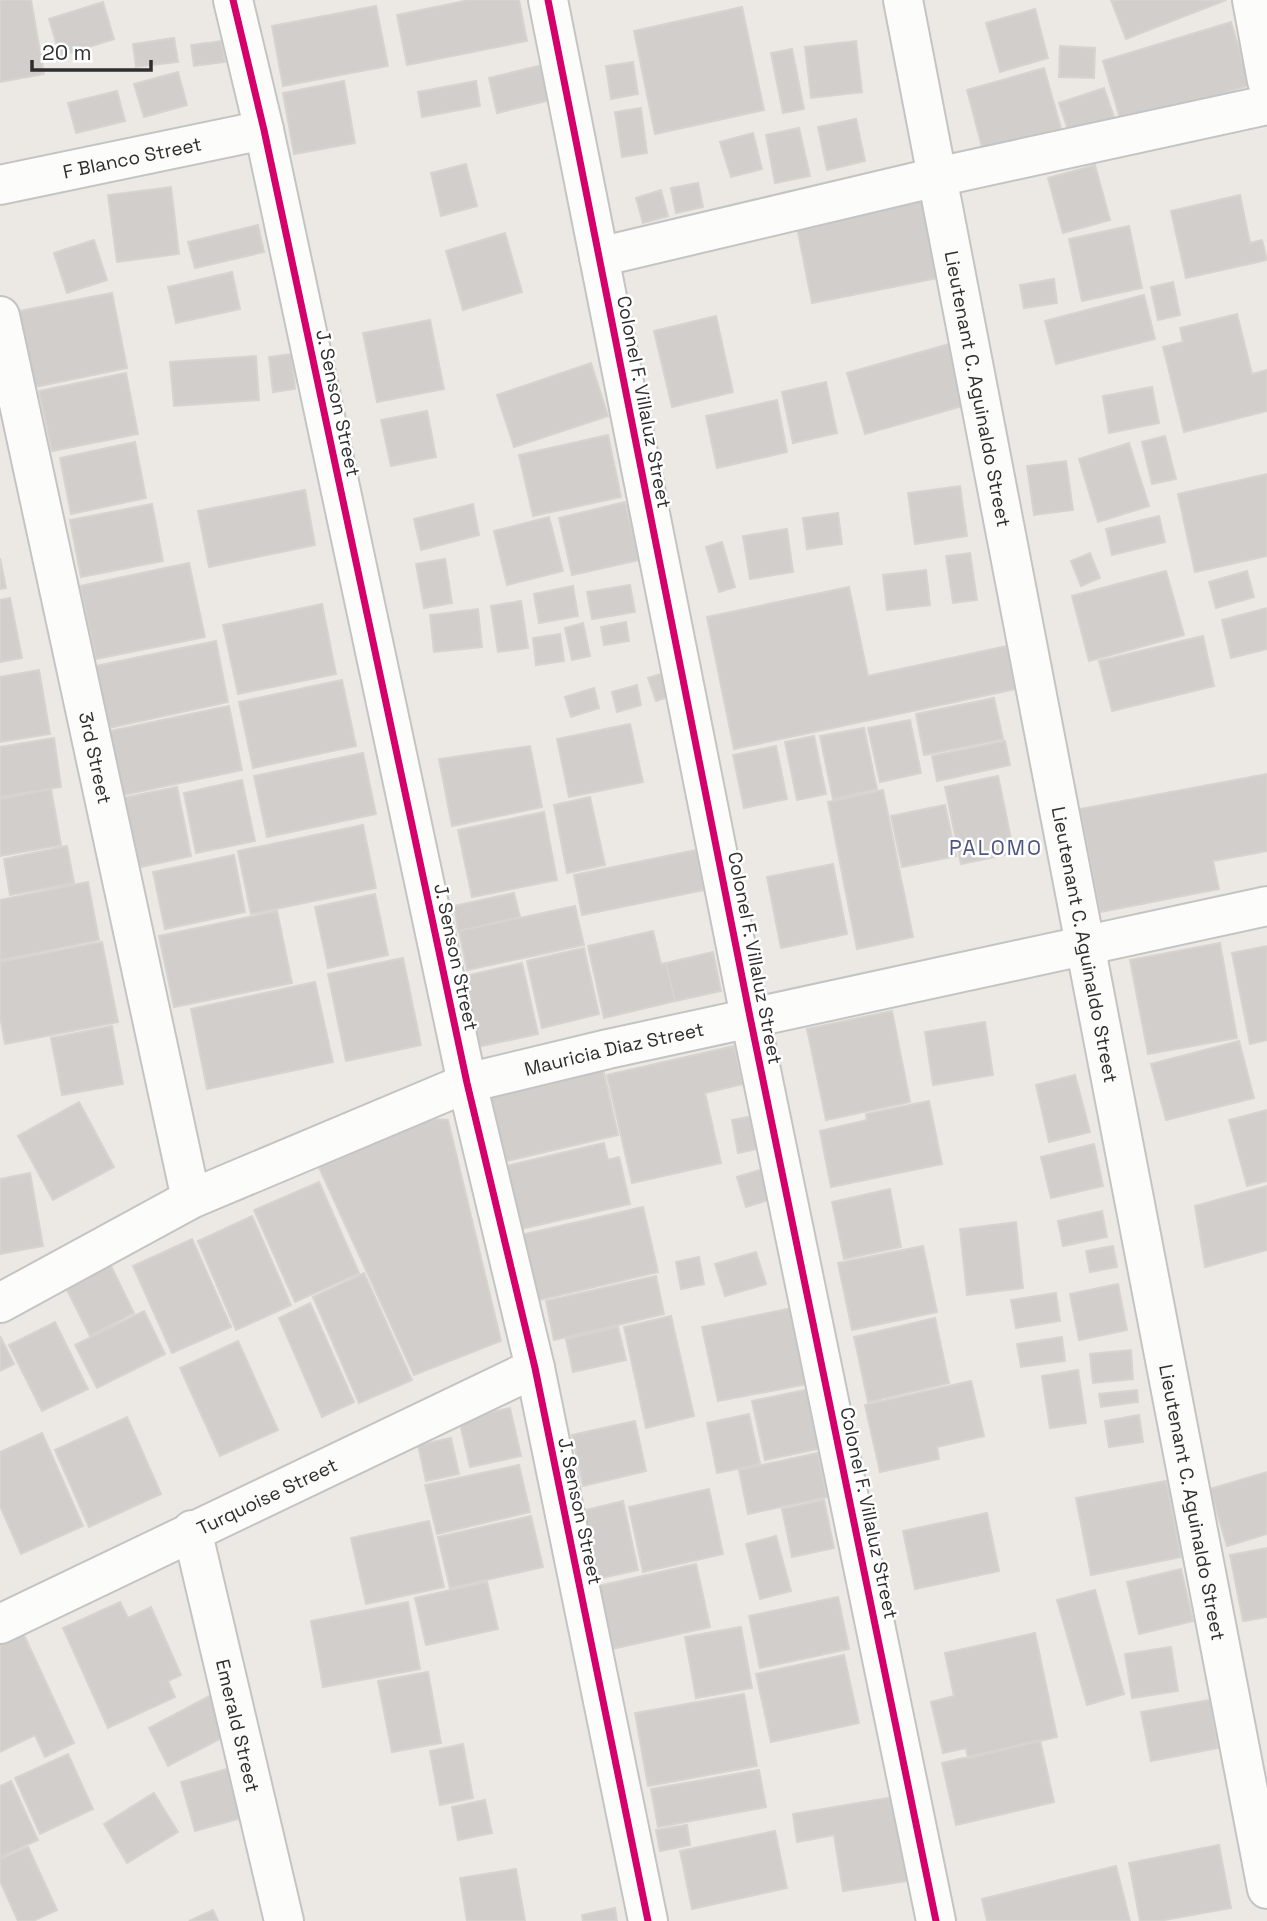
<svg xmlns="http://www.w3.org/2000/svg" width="1267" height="1921" font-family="'Space Grotesk',sans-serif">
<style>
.building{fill:#d1cecb;stroke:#d7d4d0;stroke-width:2}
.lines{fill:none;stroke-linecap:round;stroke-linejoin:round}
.minor-casing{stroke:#c5c4c5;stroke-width:42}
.minor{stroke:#fcfcfb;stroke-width:38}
.cycleway-casing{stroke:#fff;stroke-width:11}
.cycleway{stroke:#d6006c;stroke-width:7}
.labels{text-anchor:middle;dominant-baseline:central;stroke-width:5;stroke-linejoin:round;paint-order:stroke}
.street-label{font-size:19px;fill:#2e2e2e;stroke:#fff}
.neighbourhood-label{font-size:21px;letter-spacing:2px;fill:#4d5680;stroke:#fff}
</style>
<rect width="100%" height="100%" fill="#ece8e4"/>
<path class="building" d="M0 0H31L44 74 0 82Z
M469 0H519L527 41 407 65 397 15Z
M1111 0H1226L1126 39Z
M103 2 114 39 60 56 49 19Z
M376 6 388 66 283 86 272 26Z
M742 7 764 110 655 134 634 31Z
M1035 9 1048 58 1000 72 986 23Z
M1231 22 1250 85 1122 125 1103 61Z
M174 38 178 62 136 67 133 44Z
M221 41 225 62 194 66 191 45Z
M856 41 862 92 811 98 805 47Z
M1060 46 1095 48 1094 78 1059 77Z
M792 49 804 109 783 113 771 53Z
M555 62 563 97 497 113 489 78Z
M633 62 638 94 611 99 606 66Z
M1044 68 1062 132 984 155 967 90Z
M178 72 187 105 144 117 134 84Z
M344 81 355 143 294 154 283 93Z
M476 81 480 106 422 117 418 92Z
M1104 88 1118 129 1073 145 1059 103Z
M117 91 125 121 76 133 68 103Z
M641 108 647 153 622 157 615 112Z
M856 119 865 161 827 170 818 127Z
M799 128 810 176 775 183 766 135Z
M753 133 762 169 731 177 720 142Z
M466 164 477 206 441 216 431 173Z
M1095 165 1110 220 1063 233 1048 178Z
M698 183 703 207 676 213 671 188Z
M926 186 943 277 812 303 794 212Z
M171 187 179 254 117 262 108 195Z
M661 190 668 216 643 223 636 198Z
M1240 195 1250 243 1262 240 1267 260 1186 278 1171 211Z
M258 225 264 252 195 268 188 242Z
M1129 226 1142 288 1082 301 1069 239Z
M505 233 522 292 463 310 446 251Z
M94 240 107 280 67 293 54 253Z
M232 272 240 309 176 323 168 287Z
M1054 279 1057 303 1024 308 1020 285Z
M1173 282 1180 315 1158 320 1151 287Z
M112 293 127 368 35 387 19 311Z
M1144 295 1155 339 1056 364 1045 321Z
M1237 314 1252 374 1267 370V411L1184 432 1163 347 1183 342 1180 328Z
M716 316 733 392 672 407 654 331Z
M430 320 444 389 377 402 363 333Z
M949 344 966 405 865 434 847 373Z
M292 354 295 389 273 392 269 357Z
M256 356 259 400 174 406 170 362Z
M591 363 608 416 514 447 497 395Z
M126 373 138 434 52 451 39 391Z
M826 382 837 433 793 443 782 392Z
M1152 387 1159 423 1109 433 1103 396Z
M777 400 787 452 717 468 706 416Z
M427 411 436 457 391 466 381 420Z
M608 435 621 497 533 516 519 455Z
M1165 436 1176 479 1152 484 1142 442Z
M135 442 146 498 71 514 60 458Z
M1129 443 1149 506 1098 522 1079 459Z
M1066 461 1073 510 1034 515 1027 466Z
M1267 474V556L1195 572 1178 494Z
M960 486 967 536 915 544 908 493Z
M305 490 315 545 209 567 198 511Z
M625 502 639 560 572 575 559 518Z
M152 504 163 561 81 577 70 520Z
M473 504 479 535 421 550 414 519Z
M838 513 842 544 807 549 803 518Z
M1159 516 1165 542 1112 555 1106 529Z
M549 517 563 571 507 585 494 531Z
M787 529 793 572 750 579 743 536Z
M722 542 735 587 719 592 706 547Z
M970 553 977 600 953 603 946 556Z
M1090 553 1100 578 1081 586 1071 561Z
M0 558 6 588 0 589Z
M445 559 452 603 424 608 416 564Z
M189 563 205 637 96 659 80 586Z
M926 570 930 605 887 610 883 575Z
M1166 571 1184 635 1089 661 1072 596Z
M1247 571 1254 597 1216 608 1209 582Z
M630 585 635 612 592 619 587 592Z
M573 586 578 616 539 623 534 594Z
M849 587 868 676 1007 646 1016 689 734 749 707 617Z
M10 598 22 658 0 662V600Z
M521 601 528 648 498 652 491 606Z
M322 604 336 674 238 694 223 625Z
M1267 608V649L1231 658 1222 620Z
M478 609 482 647 434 652 430 615Z
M626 622 629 641 604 645 601 627Z
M583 623 590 656 572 660 565 628Z
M560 634 564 661 536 665 533 638Z
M1203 636 1214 686 1112 711 1099 661Z
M216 641 228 702 104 729 91 667Z
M39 670 50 734 0 742V677Z
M667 672 674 695 656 701 648 678Z
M342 680 356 746 253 768 239 702Z
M637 685 641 705 617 712 612 692Z
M594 688 599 708 571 717 565 697Z
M994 698 1003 739 924 755 916 714Z
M229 706 242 770 123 795 110 731Z
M910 720 921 773 880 782 868 728Z
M630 724 643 782 569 797 557 739Z
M864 728 877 789 833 799 820 736Z
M814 736 826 794 797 800 785 742Z
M54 738 61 787 0 797V747Z
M1005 741 1010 765 937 781 932 756Z
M530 746 542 807 452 826 439 759Z
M776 746 787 799 744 808 733 755Z
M363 753 376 814 267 837 254 776Z
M1267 774V851L1213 861 1219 889 1100 912 1080 809Z
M998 776 1014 853 961 864 945 787Z
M242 780 255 841 196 853 184 793Z
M177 787 191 856 132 869 118 799Z
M51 789 61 845 0 856V799Z
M883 790 913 937 857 949 828 802Z
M590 797 605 865 567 873 554 805Z
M945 805 956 856 902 867 891 816Z
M544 812 557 880 472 897 458 830Z
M363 825 376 888 251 914 238 851Z
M67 846 74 883 10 895 4 859Z
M696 850 704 890 582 915 574 875Z
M234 855 245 912 165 929 153 872Z
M833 864 847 934 781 948 767 877Z
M88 882 99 940 0 960V900Z
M514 893 520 917 458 931 454 906Z
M375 894 388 955 328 968 315 907Z
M575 906 584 945 467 970 459 931Z
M277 911 292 983 174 1007 159 936Z
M653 931 661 964 666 963 675 1001 604 1018 588 946Z
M102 942 118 1022 5 1044 0 1016V962Z
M1220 943 1237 1038 1148 1054 1130 960Z
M1267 946V1040L1250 1044 1232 953Z
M584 948 599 1014 542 1028 527 961Z
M713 952 721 991 675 1001 666 963Z
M403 958 421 1045 346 1061 328 974Z
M522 963 538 1034 477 1047 461 977Z
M315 982 333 1062 207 1089 191 1009Z
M892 1011 910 1102 826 1120 807 1029Z
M985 1022 993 1075 933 1085 925 1032Z
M112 1026 123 1084 62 1095 51 1038Z
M1239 1041 1254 1098 1166 1120 1151 1064Z
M734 1046 743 1084 705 1093 721 1163 632 1183 607 1075Z
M603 1069 618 1135 502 1162 487 1095Z
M1075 1075 1090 1132 1049 1142 1036 1085Z
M929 1101 942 1164 831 1187 820 1131 867 1120 866 1114Z
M79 1102 114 1167 53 1200 18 1136Z
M1267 1110V1181L1247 1186 1229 1120Z
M764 1114 771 1146 738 1153 732 1120Z
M410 1118 448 1120 501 1341 414 1375 317 1163Z
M604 1143 608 1160 619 1157 630 1204 521 1229 506 1166Z
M1094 1144 1103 1186 1051 1198 1041 1157Z
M763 1169 772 1199 746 1207 737 1177Z
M30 1173 43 1246 0 1254V1179Z
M319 1182 359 1273 295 1302 254 1210Z
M1267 1186V1250L1205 1267 1195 1206Z
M890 1189 901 1247 844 1259 832 1202Z
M643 1207 658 1272 535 1301 521 1235Z
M1102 1211 1107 1237 1063 1246 1058 1221Z
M252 1216 291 1305 236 1330 198 1241Z
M1016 1222 1023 1288 967 1295 960 1229Z
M192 1239 231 1327 172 1353 133 1266Z
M923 1246 937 1312 852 1330 838 1263Z
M1113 1246 1117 1267 1090 1272 1086 1251Z
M756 1252 766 1284 725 1296 715 1264Z
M699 1257 704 1284 681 1289 676 1262Z
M110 1264 134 1313 90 1336 65 1286Z
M364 1273 412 1380 359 1403 313 1297Z
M656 1276 664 1314 554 1340 546 1301Z
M1118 1284 1127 1330 1079 1340 1070 1294Z
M1056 1293 1060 1321 1016 1328 1011 1300Z
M310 1303 354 1402 322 1417 279 1318Z
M801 1306 813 1383 718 1401 702 1327Z
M144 1311 165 1354 97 1388 75 1345Z
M671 1316 694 1416 646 1428 624 1327Z
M935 1318 949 1383 868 1402 854 1337Z
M55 1322 88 1389 42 1411 9 1345Z
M618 1327 626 1360 573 1372 566 1339Z
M0 1336 14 1364 0 1371Z
M1062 1337 1065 1361 1021 1367 1017 1344Z
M238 1341 278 1430 220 1456 180 1368Z
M1131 1350 1133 1379 1093 1383 1090 1354Z
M1078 1370 1086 1423 1050 1428 1042 1376Z
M971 1381 984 1436 937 1447 939 1459 880 1472 865 1405Z
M810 1389 822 1448 765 1460 752 1401Z
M1137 1390 1138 1402 1101 1407 1099 1394Z
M510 1408 521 1456 470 1467 459 1419Z
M749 1414 760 1464 717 1473 707 1423Z
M1139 1415 1143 1442 1109 1447 1105 1421Z
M127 1417 161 1494 89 1527 55 1450Z
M635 1421 646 1471 583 1486 572 1435Z
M42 1433 83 1526 21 1554 0 1506V1452Z
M451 1438 459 1474 426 1481 418 1445Z
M818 1453 827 1497 748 1514 739 1470Z
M519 1465 530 1512 437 1534 425 1485Z
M1267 1472V1534L1227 1546 1210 1489Z
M1166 1481 1181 1557 1091 1575 1076 1498Z
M709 1489 723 1554 643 1572 629 1507Z
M824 1500 834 1548 792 1557 782 1509Z
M623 1501 638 1570 597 1579 582 1511Z
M987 1513 999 1571 915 1589 903 1531Z
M531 1516 543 1567 450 1588 438 1537Z
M429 1521 444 1587 366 1604 351 1538Z
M776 1536 791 1591 760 1599 746 1544Z
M1267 1548V1617L1243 1621 1230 1555Z
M696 1564 710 1627 612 1649 598 1586Z
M1181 1569 1193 1621 1139 1634 1127 1582Z
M487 1582 498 1629 426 1645 415 1598Z
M1095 1590 1124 1694 1087 1705 1057 1600Z
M838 1597 849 1649 760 1668 749 1616Z
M120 1602 128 1618 151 1607 181 1675 168 1681 175 1697 108 1728 63 1628Z
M408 1602 420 1669 323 1687 311 1621Z
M18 1622 74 1743 45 1757 35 1735 0 1752V1631Z
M741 1627 752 1688 696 1698 685 1637Z
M1035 1633 1057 1737 968 1758 966 1748 943 1753 931 1702 954 1696 945 1653Z
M1171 1647 1178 1691 1132 1698 1125 1654Z
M844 1655 859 1723 771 1742 756 1674Z
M428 1672 441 1743 392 1752 378 1681Z
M213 1694 233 1732 168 1766 149 1728Z
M744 1694 757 1766 648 1786 635 1713Z
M1210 1700 1218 1748 1151 1761 1141 1712Z
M1040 1740 1054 1802 956 1825 942 1763Z
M463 1744 473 1798 440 1805 430 1751Z
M68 1754 93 1809 40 1834 15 1778Z
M227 1769 241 1818 195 1831 181 1782Z
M759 1770 766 1807 658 1827 651 1789Z
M11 1781 38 1840 0 1857V1786Z
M154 1793 178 1832 127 1863 104 1824Z
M906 1795 920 1879 843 1891 834 1835 797 1842 793 1814Z
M485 1800 492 1833 458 1840 452 1807Z
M687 1825 690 1845 660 1851 656 1830Z
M775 1831 787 1888 692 1909 680 1851Z
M1219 1845 1231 1908 1159 1921H1140L1129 1863Z
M28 1847 57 1910 33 1921H18L0 1881V1859Z
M1116 1866 1130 1921H987L982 1899Z
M516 1869 525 1921H467L460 1878Z
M615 1908 617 1921H583L582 1915Z
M213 1910 218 1921H189Z"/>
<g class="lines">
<defs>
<g id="minor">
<path d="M233 0 264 130 467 1083 535 1368 648 1921"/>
<path d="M548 0 750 1017 936 1921"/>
<path id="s1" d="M903 0 1267 1889"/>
<path d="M1252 0 1267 81"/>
<path id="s2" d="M0 185 264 130"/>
<path d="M599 257 937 177 1267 105"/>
<path id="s3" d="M0 316 191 1199"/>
<path id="s4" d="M0 1303 191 1199 467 1083 608 1049 1267 906"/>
<path id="s5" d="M192 1530 284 1921"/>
<path id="s6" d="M0 1624 535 1368"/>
</g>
</defs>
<use href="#minor" class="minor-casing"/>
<use href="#minor" class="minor"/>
<defs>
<path id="cycleway" d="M233 0 264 130 467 1083 535 1368 648 1921
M548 0 750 1017 936 1921"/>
</defs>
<use href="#cycleway" class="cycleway-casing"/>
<use href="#cycleway" class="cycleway"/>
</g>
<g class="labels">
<g class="street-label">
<text stroke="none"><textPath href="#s2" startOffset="135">F Blanco Street</textPath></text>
<text stroke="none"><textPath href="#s1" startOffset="396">Lieutenant C. Aguinaldo Street</textPath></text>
<text transform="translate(644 402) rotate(79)">Colonel F. Villaluz Street</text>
<text transform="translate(338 403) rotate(78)">J. Senson Street</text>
<text stroke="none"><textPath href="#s3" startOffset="452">3rd Street</textPath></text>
<text stroke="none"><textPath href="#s1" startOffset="962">Lieutenant C. Aguinaldo Street</textPath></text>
<text transform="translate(456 957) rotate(78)">J. Senson Street</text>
<text transform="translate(755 958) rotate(79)">Colonel F. Villaluz Street</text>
<text stroke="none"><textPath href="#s4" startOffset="668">Mauricia Diaz Street</textPath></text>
<text stroke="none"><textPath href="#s6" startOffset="296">Turquoise Street</textPath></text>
<text stroke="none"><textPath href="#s1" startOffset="1530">Lieutenant C. Aguinaldo Street</textPath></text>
<text transform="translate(580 1511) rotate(78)">J. Senson Street</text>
<text transform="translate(869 1513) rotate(78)">Colonel F. Villaluz Street</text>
<text stroke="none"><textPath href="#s5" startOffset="201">Emerald Street</textPath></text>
</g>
<g class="neighbourhood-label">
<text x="996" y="847">PALOMO</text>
</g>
</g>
<path d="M32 60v10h119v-10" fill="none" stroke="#2e2e2e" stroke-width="3.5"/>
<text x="42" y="60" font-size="21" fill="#2e2e2e" stroke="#ffffff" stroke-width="5" paint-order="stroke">20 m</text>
</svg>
